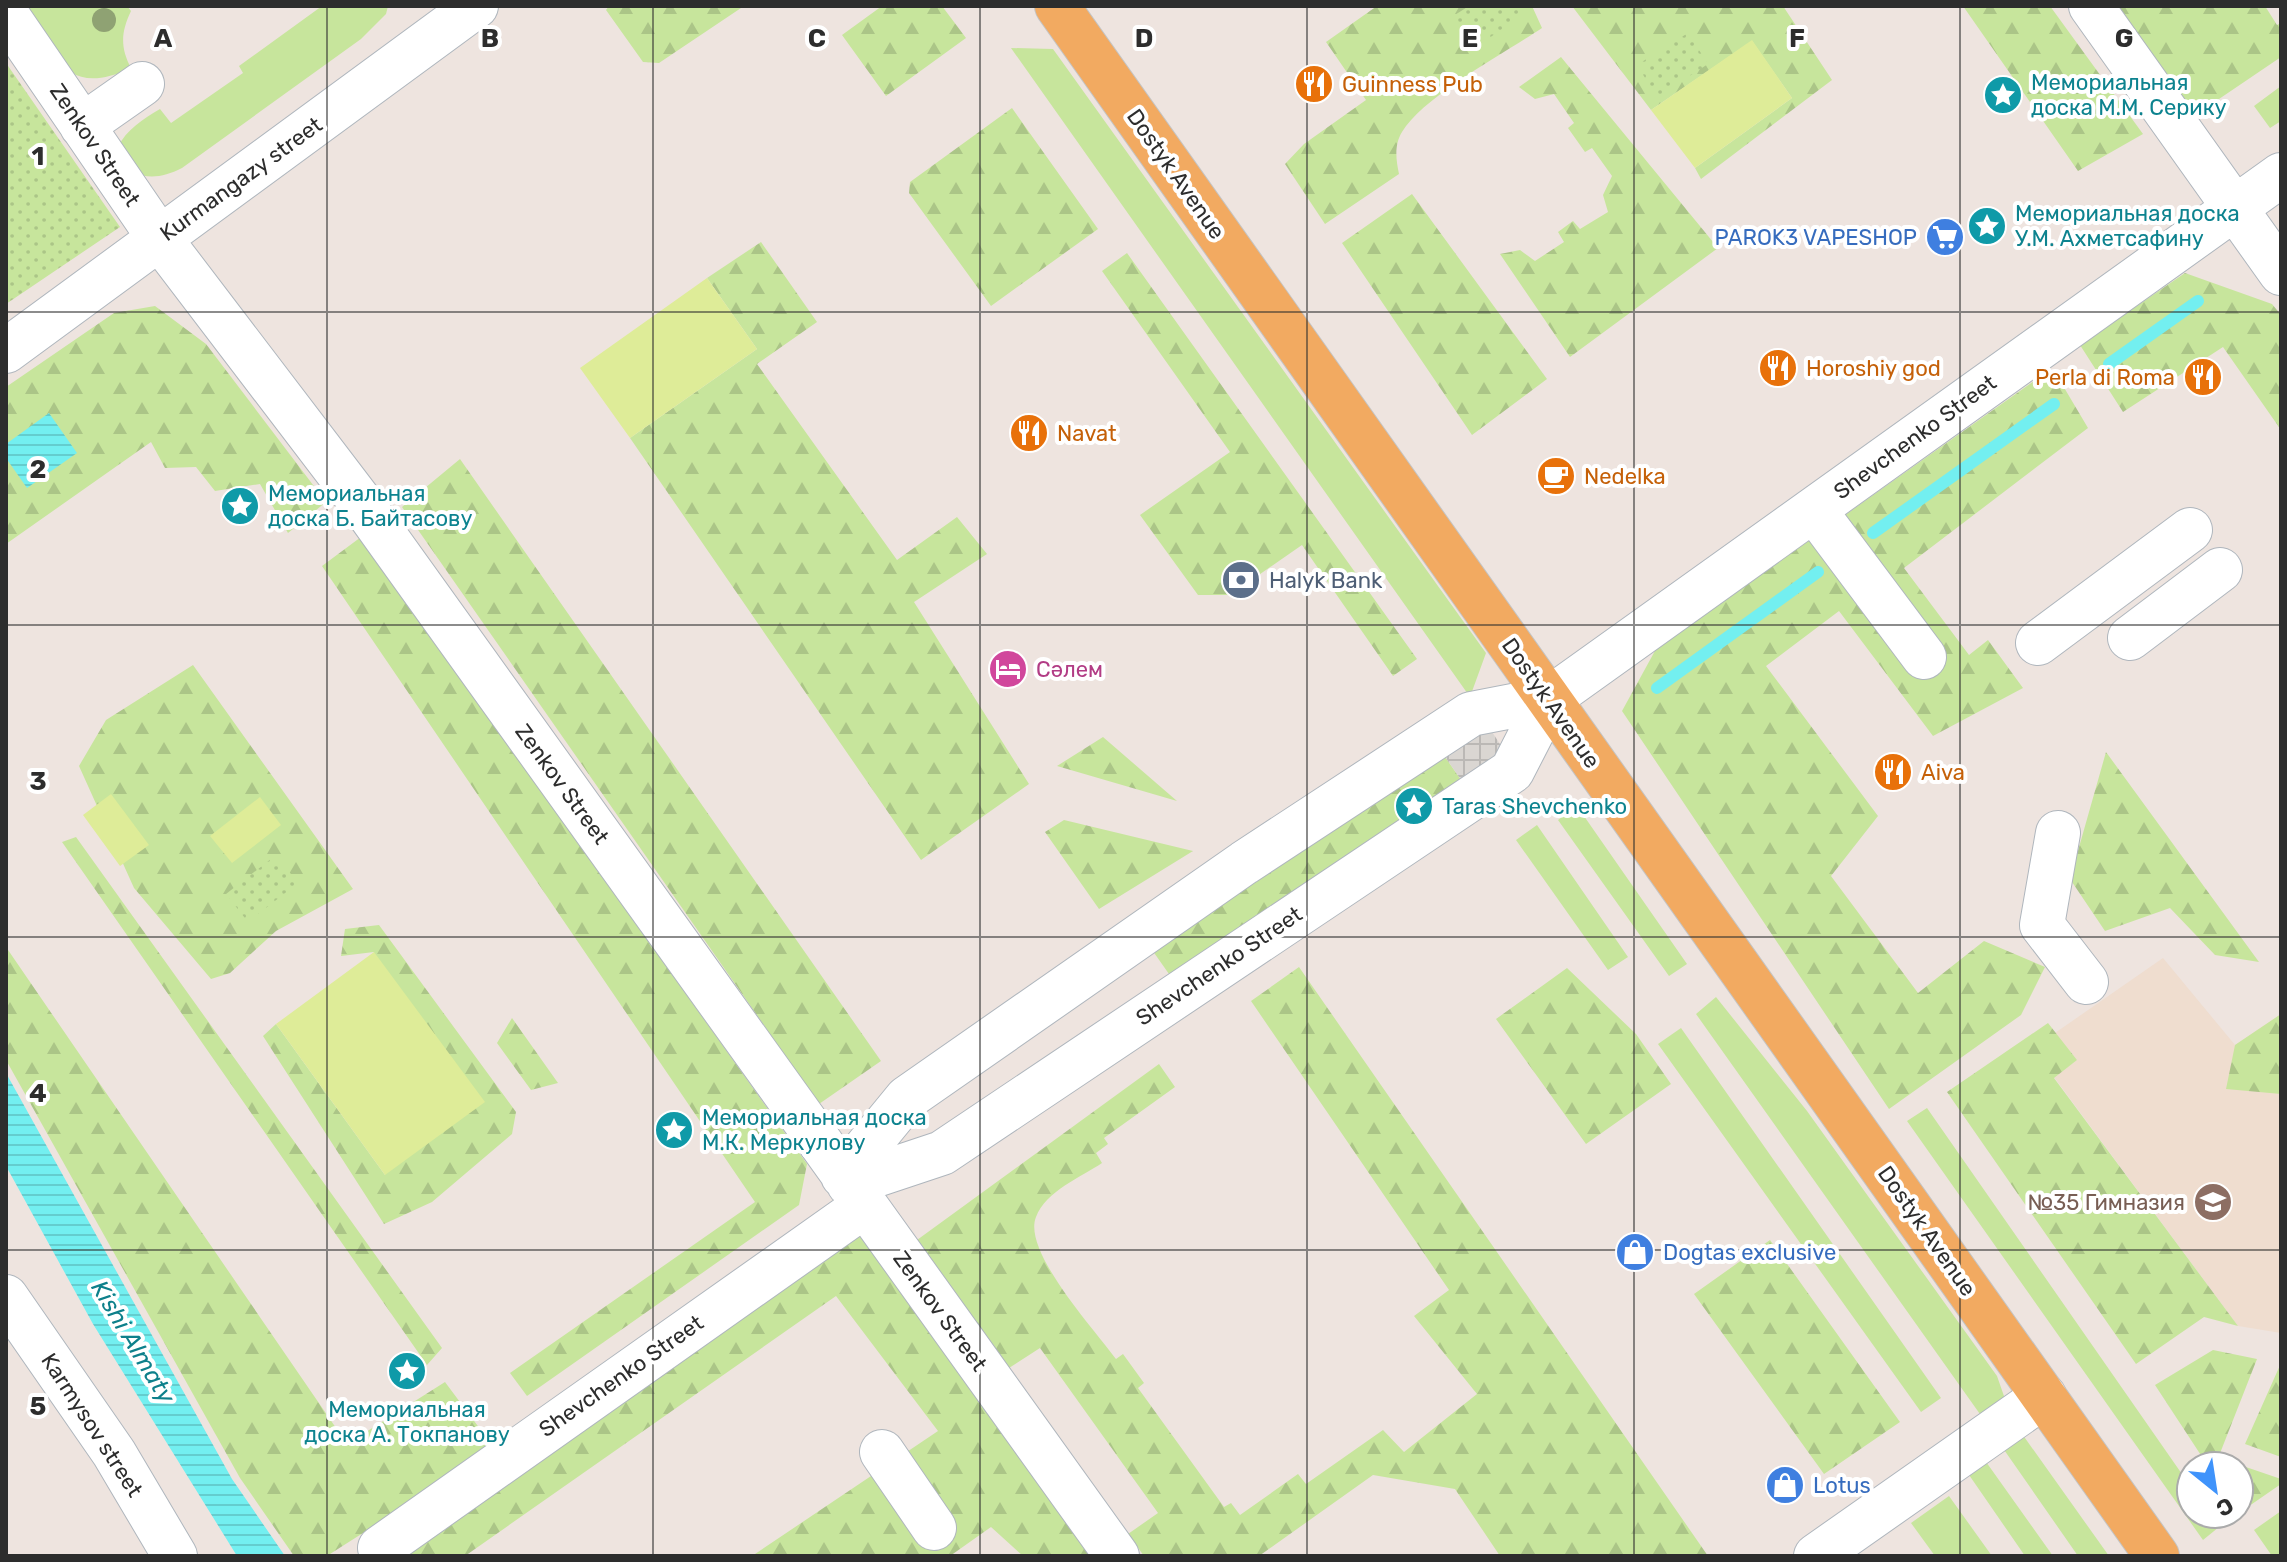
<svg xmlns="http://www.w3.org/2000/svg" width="2287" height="1562" font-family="Rubik,sans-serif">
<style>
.education{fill:#efddcf}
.grass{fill:#c7e59c}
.forest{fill:url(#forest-firs)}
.park{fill:url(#park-dots)}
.pitch{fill:#deec98}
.plaza{fill:url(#plaza-grid)}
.water{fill:url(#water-rules)}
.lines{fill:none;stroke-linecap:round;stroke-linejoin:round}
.stream{stroke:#73eff0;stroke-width:12}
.minor-casing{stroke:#afb6bd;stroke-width:46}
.major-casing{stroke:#c4c4c4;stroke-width:46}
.minor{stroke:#fff;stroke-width:44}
.major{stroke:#f2aa61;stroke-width:44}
.tree{fill:#8fa273}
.grid{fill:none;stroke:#2d2d2d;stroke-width:2;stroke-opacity:0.55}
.labels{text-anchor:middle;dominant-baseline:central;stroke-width:8;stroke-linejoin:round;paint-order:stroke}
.culture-label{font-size:22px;fill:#0d838f;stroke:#fff;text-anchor:start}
.food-label{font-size:22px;fill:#c56008;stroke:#fff;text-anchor:start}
.street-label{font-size:22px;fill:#2d2d2d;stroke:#fff}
.shop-label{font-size:22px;fill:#366cbe;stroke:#fff;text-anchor:start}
.service-label{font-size:22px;fill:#4e5e75;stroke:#fff;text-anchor:start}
.hotel-label{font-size:22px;fill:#b23c85;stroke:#fff;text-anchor:start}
.education-label{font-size:22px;fill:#785e54;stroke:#fff;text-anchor:end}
.water-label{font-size:24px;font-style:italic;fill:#0e808b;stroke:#fff}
.grid-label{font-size:26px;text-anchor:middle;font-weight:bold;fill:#2d2d2d;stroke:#fff;stroke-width:8;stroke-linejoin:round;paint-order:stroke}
</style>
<defs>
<pattern id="forest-firs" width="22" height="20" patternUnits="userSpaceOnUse" patternTransform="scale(2)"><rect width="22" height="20" fill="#c7e59c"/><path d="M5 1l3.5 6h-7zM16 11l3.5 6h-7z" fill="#abc587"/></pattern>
<pattern id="park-dots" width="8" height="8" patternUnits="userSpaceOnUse" patternTransform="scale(2)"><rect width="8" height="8" fill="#c7e59c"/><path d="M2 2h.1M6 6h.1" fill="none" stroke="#abc587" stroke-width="1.8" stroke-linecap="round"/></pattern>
<pattern id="plaza-grid" width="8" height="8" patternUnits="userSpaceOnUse" patternTransform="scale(2)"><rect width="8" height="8" fill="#dad6d2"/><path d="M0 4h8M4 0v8" fill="none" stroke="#bbb8b5"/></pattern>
<pattern id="water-rules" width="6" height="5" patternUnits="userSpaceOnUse" patternTransform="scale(2)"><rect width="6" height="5" fill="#73eff0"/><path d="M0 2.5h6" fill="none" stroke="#64cdce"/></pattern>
</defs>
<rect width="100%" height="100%" fill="#eee4df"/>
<path class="education" d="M2163 958 2235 1045 2281 1014V1333L2238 1326 2054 1077 2077 1060 2055 1033Z"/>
<path class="grass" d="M21 6H127L131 11C121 32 120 47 131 68 65 99 55 55 21 6Z
M322 6H388L386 14 361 39 182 168C164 177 151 179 132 173L118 147C126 130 143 119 160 109L171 123 243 73 239 66Z
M1011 48 1053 49 1486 653 1470 697Z
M2281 86V121L2270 128 2254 106Z
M1577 806 1687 964 1669 976 1558 820Z
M1537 825 1628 957 1608 970 1516 840Z
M1716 997 1807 1111 1997 1376 2005 1399 1987 1424 1696 1014Z
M1681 1028 1941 1398 1921 1412 1658 1044Z
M1927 1108 2191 1487V1514H2210L2219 1527 2203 1540 1907 1121Z
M2020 1431 2109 1556H2078L2000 1444Z
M1984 1459 2053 1556H2025L1967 1472Z
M1949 1496 1992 1556H1935L1911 1523Z
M2281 1511V1556H2272L2254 1530Z"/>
<path class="forest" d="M609 6H744L659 63 643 62 606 10Z
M882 6H942L966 38 886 96 842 35Z
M1377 6H1532L1542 28C1505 53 1424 96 1402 132 1394 145 1396 160 1399 174L1325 224 1285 164 1304 144 1366 100 1326 42Z
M1572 6H1783L1832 80 1701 179 1695 168 1792 98 1752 41 1651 110Z
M1963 6H2050L2143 134 2078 171Z
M2108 6H2265L2277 25 2281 23V57L2188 120Z
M1561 57 1718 248 1570 357 1500 254 1520 250 1535 261 1564 242 1558 232 1573 221 1580 229 1608 212 1603 195 1612 176 1592 148 1585 152 1568 128 1574 123 1554 94 1535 99 1519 87Z
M1012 108 1098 229 991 306 909 193 910 182Z
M1412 194 1547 379 1472 435 1342 243Z
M761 242 817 322 757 364 897 560 957 517 987 554 914 602 1029 784 921 860 630 438 757 349 707 278Z
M1127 253 1417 659 1393 676 1302 545 1230 595H1198L1140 515 1230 452 1102 271Z
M2185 273 2272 304 2281 315V430L2223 347 2123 412 2080 345Z
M155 306 206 344 326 502 288 533 260 484 215 491 196 467 165 468 151 442 6 544V387L114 313Z
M2056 374 2088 428 1904 568 1969 655 1988 640 2023 688 1933 736 1839 611 1766 666 1878 816 1831 876 1918 993 1984 941 2045 967 2021 1015 1889 1109 1622 711 1656 649 2041 376Z
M460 459 881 1061 819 1104 402 507Z
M361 537 807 1164 799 1205 527 1396 510 1373 755 1202 322 566Z
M193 665 353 889 276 931 230 973 211 979 134 888 79 766 106 720Z
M1103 737 1177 801 1057 766Z
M1441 751 1466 787 1176 984 1150 947Z
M2106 752 2259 962 2215 955 2170 908 2105 931 2070 879Z
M1064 820 1193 851 1099 909 1045 832Z
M76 837 442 1348 427 1365 62 842Z
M379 925 516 1112 512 1134 432 1202 384 1224 263 1036 276 1024 385 1175 374 952 341 956 345 929Z
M6 947 347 1444 445 1382 495 1449 330 1554 294 1556 240 1478 6 1060Z
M1299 967 1708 1556H1500L1455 1489 1373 1475 1259 1556H1144L1128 1534 1158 1513 1040 1348 1009 1368 917 1240 1159 1064 1175 1087 1104 1138 1108 1144 1096 1153 1102 1163C1081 1177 1046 1191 1036 1217 1022 1251 1095 1330 1116 1359L1123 1354 1144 1383 1138 1388 1224 1507 1231 1503 1240 1515 1298 1474 1306 1484 1383 1430 1404 1452 1477 1394 1414 1316 1449 1290 1251 1001Z
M1567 968 1636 1034 1671 1084 1586 1144 1496 1019Z
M2281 1014V1094L2226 1089 2235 1045Z
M512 1018 558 1083 531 1090 497 1043Z
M2048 1023 2077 1060 2054 1078 2238 1326 2204 1317 2136 1364 1947 1092Z
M860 1232 1094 1556H1023L991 1527 950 1556H752L938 1431 836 1296 465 1556H399Z
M1770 1240 1900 1422 1824 1474 1694 1294Z
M2213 1350 2257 1359 2215 1466H2208L2155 1385Z
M2281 1363V1457L2245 1444Z
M2240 1465 2281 1479V1484L2239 1513Z"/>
<path class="park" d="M1469 6H1515L1522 16 1471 50 1450 18Z
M1688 33 1708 64 1657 97 1637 65Z
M6 63 120 227 6 304Z
M276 855 298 883 248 922 226 894Z"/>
<path class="pitch" d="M1752 40 1792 98 1695 168 1651 110Z
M707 278 757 349 630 438 580 368Z
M111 794 149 845 120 866 83 815Z
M260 797 281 825 232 863 210 836Z
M374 952 485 1102 385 1175 276 1024Z"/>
<path class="plaza" d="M1485 721 1509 758 1466 787 1441 751Z"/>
<path class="water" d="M49 413 77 453 27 488 6 458V444Z
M6 1073 232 1479 285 1556H237L93 1324 6 1166Z"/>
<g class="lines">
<path class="stream" d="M2109 364 2198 301
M1873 533 2054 404
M1657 688 1818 572"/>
<defs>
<path id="minor" d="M2091 6 2281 273
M6 14 160 239 362 504 1117 1556
M82 126 142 84
M6 351 476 6
M1814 510 1924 657
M2130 638 2220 570
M2038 643 2190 530
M2058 833 2042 925 2086 982
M843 1176 907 1098 1244 863 1471 714 1549 699 2281 175
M849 1184 942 1153 1512 771 1549 699
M6 1297 114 1453 175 1556
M882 1452 934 1528
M380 1548 864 1206
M1816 1556 2044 1396"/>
<path id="major" d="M1057 6 2157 1556"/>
</defs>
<use href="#minor" class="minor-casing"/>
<use href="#major" class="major-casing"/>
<use href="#minor" class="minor"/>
<use href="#major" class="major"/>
</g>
<circle class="tree" cx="104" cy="20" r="12"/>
<path class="grid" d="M327 6V1556M653 6V1556M980 6V1556M1307 6V1556M1634 6V1556M1960 6V1556M6 312H2281M6 625H2281M6 937H2281M6 1250H2281"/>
<defs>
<symbol id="restaurant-disc" viewBox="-11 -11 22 22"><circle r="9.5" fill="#e8710a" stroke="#fff"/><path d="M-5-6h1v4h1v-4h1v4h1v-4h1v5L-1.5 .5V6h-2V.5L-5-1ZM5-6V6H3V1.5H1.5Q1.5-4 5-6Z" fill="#fff"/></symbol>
<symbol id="sight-disc" viewBox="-11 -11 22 22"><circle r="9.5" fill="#0f9aa8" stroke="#fff"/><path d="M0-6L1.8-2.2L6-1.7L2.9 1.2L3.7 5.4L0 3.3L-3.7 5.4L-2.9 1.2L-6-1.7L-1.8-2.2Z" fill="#fff"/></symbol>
<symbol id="supermarket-disc" viewBox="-11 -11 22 22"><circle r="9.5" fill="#3f7fe0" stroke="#fff"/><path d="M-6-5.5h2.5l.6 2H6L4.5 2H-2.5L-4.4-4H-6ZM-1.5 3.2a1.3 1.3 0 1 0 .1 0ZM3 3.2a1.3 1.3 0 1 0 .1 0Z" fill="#fff"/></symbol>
<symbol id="cafe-disc" viewBox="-11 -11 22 22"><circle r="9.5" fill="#e8710a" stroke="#fff"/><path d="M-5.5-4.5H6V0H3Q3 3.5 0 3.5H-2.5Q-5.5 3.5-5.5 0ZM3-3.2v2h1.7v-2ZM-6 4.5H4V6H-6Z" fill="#fff"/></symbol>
<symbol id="bank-disc" viewBox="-11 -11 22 22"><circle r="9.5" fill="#5c6f8a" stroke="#fff"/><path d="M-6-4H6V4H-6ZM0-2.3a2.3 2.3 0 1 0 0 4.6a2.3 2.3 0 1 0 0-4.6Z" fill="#fff"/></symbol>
<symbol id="hotel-disc" viewBox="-11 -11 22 22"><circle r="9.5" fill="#d1479c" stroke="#fff"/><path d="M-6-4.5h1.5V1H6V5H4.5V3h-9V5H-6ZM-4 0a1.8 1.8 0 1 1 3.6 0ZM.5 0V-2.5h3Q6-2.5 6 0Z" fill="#fff"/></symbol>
<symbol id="school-disc" viewBox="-11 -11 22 22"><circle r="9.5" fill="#8d6e63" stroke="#fff"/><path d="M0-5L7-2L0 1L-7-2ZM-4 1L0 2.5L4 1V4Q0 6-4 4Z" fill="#fff"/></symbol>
<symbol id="shop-disc" viewBox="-11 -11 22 22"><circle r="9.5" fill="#3f7fe0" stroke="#fff"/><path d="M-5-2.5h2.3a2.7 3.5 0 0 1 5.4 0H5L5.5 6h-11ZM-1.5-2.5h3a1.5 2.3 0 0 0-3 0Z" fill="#fff"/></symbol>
</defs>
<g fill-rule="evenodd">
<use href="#restaurant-disc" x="1292" y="62" width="44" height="44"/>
<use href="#sight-disc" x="1981" y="73" width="44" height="44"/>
<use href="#sight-disc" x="1965" y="204" width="44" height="44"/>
<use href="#supermarket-disc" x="1923" y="215" width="44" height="44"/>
<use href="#restaurant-disc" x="1756" y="346" width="44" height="44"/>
<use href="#restaurant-disc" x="2181" y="355" width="44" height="44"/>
<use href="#restaurant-disc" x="1007" y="411" width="44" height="44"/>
<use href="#cafe-disc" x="1534" y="454" width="44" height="44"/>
<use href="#sight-disc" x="218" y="484" width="44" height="44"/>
<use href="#bank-disc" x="1219" y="558" width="44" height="44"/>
<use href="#hotel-disc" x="986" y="647" width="44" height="44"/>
<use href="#restaurant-disc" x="1871" y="750" width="44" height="44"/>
<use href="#sight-disc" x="1392" y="784" width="44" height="44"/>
<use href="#sight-disc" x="652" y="1108" width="44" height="44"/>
<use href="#school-disc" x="2191" y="1180" width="44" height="44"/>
<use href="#shop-disc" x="1613" y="1230" width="44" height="44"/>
<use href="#sight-disc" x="385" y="1349" width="44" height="44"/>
<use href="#shop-disc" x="1763" y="1463" width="44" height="44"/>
</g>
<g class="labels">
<g class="culture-label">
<text x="2031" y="82">Мемориальная<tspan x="2031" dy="25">доска М.М. Серику</tspan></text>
<text x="2015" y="213">Мемориальная доска<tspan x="2015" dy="25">У.М. Ахметсафину</tspan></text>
<text x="268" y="493">Мемориальная<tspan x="268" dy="25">доска Б. Байтасову</tspan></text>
<text x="1442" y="806">Taras Shevchenko</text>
<text x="702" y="1117">Мемориальная доска<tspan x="702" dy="25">М.К. Меркулову</tspan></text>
<text x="407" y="1409" text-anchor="middle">Мемориальная<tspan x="407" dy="25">доска А. Токпанову</tspan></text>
</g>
<g class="food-label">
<text x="1342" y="84">Guinness Pub</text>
<text x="1806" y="368">Horoshiy god</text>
<text x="2175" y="377" text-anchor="end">Perla di Roma</text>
<text x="1057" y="433">Navat</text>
<text x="1584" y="476">Nedelka</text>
<text x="1921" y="772">Aiva</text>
</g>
<g class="street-label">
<text transform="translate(95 145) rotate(56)">Zenkov Street</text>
<text transform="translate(1176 174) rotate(55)">Dostyk Avenue</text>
<text transform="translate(241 179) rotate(-36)">Kurmangazy street</text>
<text transform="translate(1915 437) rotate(-36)">Shevchenko Street</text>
<text transform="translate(1551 703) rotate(55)">Dostyk Avenue</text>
<text transform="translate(562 784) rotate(54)">Zenkov Street</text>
<text transform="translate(1219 966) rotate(-34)">Shevchenko Street</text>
<text transform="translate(1927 1231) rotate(55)">Dostyk Avenue</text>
<text transform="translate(940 1311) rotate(54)">Zenkov Street</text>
<text transform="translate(621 1376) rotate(-35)">Shevchenko Street</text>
<text transform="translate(92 1425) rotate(57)">Karmysov street</text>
</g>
<g class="shop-label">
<text x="1917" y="237" text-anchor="end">PAROK3 VAPESHOP</text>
<text x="1663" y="1252">Dogtas exclusive</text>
<text x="1813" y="1485">Lotus</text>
</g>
<g class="service-label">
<text x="1269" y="580">Halyk Bank</text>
</g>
<g class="hotel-label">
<text x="1036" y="669">Сәлем</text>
</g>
<g class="education-label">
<text x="2185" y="1202">№35 Гимназия</text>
</g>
<g class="water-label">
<text transform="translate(133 1342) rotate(59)">Kіshі Almaty</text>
</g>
</g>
<g class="grid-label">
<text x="163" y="47">A</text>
<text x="490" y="47">B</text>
<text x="817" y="47">C</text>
<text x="1144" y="47">D</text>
<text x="1470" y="47">E</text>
<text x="1797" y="47">F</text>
<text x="2124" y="47">G</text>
<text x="38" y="165">1</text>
<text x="38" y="478">2</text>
<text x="38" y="790">3</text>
<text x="38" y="1102">4</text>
<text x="38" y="1415">5</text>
</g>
<rect width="2287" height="1562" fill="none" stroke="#2d2d2d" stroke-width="16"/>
<g transform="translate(2215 1490) rotate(150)"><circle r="38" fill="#ffffff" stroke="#ababab" stroke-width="2"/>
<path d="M0-6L14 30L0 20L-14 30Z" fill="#3f93fb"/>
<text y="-12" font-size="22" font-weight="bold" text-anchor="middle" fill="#2d2d2d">С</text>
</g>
</svg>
